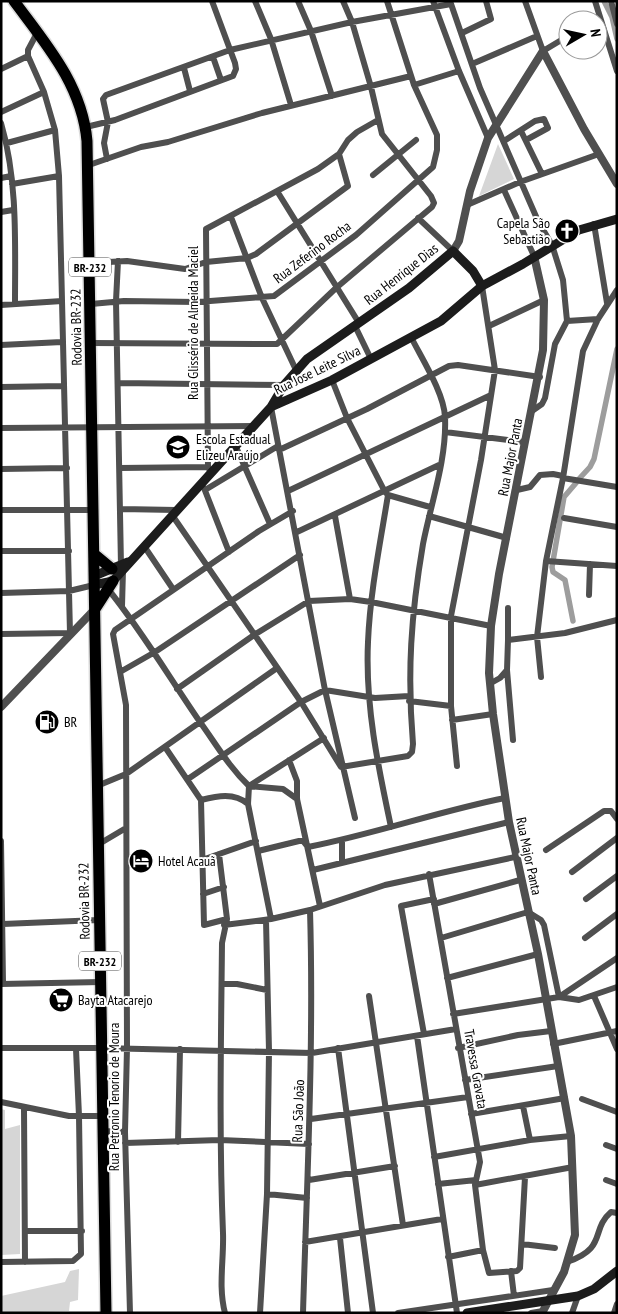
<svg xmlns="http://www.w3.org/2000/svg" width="618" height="1314" font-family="'PT Sans Narrow',sans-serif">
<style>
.green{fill:#d6d6d6}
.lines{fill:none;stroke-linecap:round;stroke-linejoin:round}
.canal{stroke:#9d9d9d;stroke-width:5.5}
.trunk-casing{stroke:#dbdbdb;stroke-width:14}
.minor{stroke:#4f4f4f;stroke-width:6}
.tertiary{stroke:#4f4f4f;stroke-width:8}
.secondary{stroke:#1c1c1c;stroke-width:9}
.trunk{stroke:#000;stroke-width:11}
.labels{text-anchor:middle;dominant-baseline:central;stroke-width:4;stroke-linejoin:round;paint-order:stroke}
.shield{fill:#fff;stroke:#4c4c4c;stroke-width:1}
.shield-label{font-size:12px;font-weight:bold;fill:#000}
.poi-label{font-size:14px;fill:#000;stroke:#fff;text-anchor:start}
.street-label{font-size:14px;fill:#000;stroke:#fff}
</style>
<rect width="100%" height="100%" fill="#fff"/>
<path class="green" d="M498 144 514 179 479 196Z
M1 1109 5 1110V1129L20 1125V1254L1 1255Z
M79 1269 78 1300 70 1302 69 1311 1 1313V1296L65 1282 70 1271Z"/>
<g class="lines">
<path class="canal" d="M604 1 612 17 617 39
M578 480 590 467 594 459 617 349
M573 621 565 580 553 572 552 567 564 497 576 483"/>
<defs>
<path id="trunk" d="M14 1C46 44 82 85 87 141L106 1313
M94 554 112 569
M95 609 113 581"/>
</defs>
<use href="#trunk" class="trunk-casing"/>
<path class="minor" d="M255 1 271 39 291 105
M298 1 311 31 332 96
M433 1 459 71 488 138
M450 1 480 88 538 221 552 245 563 280 567 321 555 344 545 398 542 404 532 411
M525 1 543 51 568 36
M595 1 617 71
M611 1 617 24
M462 33 491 19 486 1
M213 57 221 80
M472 64 537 36
M184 68 190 91
M1 69 28 56
M414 85 459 71
M1 112 44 92
M1 123C18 181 15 244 15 304
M86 127 115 120 233 76 236 69 235 63 212 1
M521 131 542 174
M504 141 535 121 544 119 548 128 526 140
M7 143 55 130
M107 159 104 143 108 122 103 99 106 95 230 50 352 22 451 4
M89 165 141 147 168 142 262 113 411 76
M373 175 416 140
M1 178 11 176
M12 184 59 176
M504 190 534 256
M277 191 359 323
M467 205 520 182 599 154
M1 212 13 210
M231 217 262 298 296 370
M418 218 453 251
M594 224 607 303
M118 261 116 301 121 566
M90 263 127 261 185 269 206 262 247 258 256 254 348 186 339 154
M91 304 124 301 197 302 274 296 356 235 433 167 437 150V135L414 85 387 1
M1 305 62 301
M567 321 598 319
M355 326 371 359
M489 326 544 300
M91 343 277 344 336 288 432 207 434 203 431 196 382 134 371 87 352 22 343 1
M1 345 62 342
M332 380 347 418 385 492 388 495 430 507
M119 383 284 385
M1 387 64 386
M271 407 325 690 355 818
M1 428 255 426
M445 432 524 442
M236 447 270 524
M279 450 367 409 449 366 458 365 540 377
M120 468 208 467
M1 469 67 468
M211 473 208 467 206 229 318 169 339 154 348 140 357 132 378 120
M563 478 617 487
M204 488 229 552
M205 490 278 446
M517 490 530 487 540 475 553 474 563 476
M288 491 491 395
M388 495C380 544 370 593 368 642 365 705 378 766 391 827
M121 509 176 510
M1 510H94
M172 515 301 702 341 767 408 756 412 752 413 744C407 672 411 615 423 544 431 503 447 459 445 417 444 393 422 359 411 337
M335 516 350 599
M429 516 507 538
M564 518 617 527
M297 532 439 465
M144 546 173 589
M1 551H69
M546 561 617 566
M108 589C142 631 169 677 200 722 216 744 229 767 249 786
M1 593 69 591 94 585
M589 595 590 564
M122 606 123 570
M1 634 70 633 59 176 55 130 44 92 28 56V50L37 33
M508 640V608
M507 670 513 740
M120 672 155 652 300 555
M541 677 537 637 546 561 563 478 583 351 598 319 617 290
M491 683 500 678 507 670 508 640 565 633 617 620
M177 689 254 635 309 601 350 599 371 602 491 626
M409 701 451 706
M452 720 493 714
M165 747 201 800 204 925 227 919
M289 760 297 781V799L320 906
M457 766 451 706V616L481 460 495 370 482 286
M188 779 301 702 325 690 375 698 409 696
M97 786 126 774 277 668
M249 786 248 804 271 919
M249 786 324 738
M249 786 283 789 297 799
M201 800C217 796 234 792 248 804
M1 841 3 983
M99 844 126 828
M308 847C375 834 439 811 505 798
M546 850 604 811H611L617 819
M258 851 299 841H303L307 846
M219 854 227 919 222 943C221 1040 219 1137 223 1233 224 1260 218 1286 225 1313
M202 860 256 841
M342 862V840
M313 870 509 822
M572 872 617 838
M429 874 480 1162 475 1185 483 1250 489 1273 517 1271 520 1268 525 1177
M203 894 224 887
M586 899 617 876
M434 904 520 880
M3 924 99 920
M224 925 271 919 310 910 385 885 515 857
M441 938 528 912 541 920 544 925 559 997 579 1000 617 987
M585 938 617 914
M447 978 538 954
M1 984 101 982
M222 984H237L267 990
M369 996 403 1225
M594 996 617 1049
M453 1014 559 997 617 958
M424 1034 401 906 434 899
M417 1036 457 1313
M553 1044 617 1031
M1 1048H101L312 1053 456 1029
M338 1048 373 1313
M458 1048 518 1035 551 1031
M465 1080 558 1066
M582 1099 617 1112
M1 1102 69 1116H103
M523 1106 530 1140
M24 1108 25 1262
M471 1114 565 1098
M311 1119 468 1097
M103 1131 125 1132
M178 1142 180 1049
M125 1143 220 1140 309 1144
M606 1145 617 1149
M434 1157 530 1140 571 1136
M309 1180 395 1166
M606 1180 617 1184
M438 1184 476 1180
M475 1185 573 1167
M267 1194 307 1198
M26 1231H82
M340 1238 348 1313
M305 1242 442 1219
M522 1244 555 1248
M448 1257 483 1250
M1 1262 73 1261 81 1254 79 1116 76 1049
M567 1262C608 1248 590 1230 611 1212L617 1213
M511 1271 514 1296
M130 1313 125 1132 127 1048 126 705 113 634 115 630 259 531 293 511
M260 1313 267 1194 269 1051 266 920
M303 1313C307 1178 314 1045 310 910
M398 1313 553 1290
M531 1313 543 1311
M572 1313 578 1296
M614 1313 617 1304"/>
<path class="tertiary" d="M543 51 584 129 617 184
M453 251 459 241 470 191 488 138 543 51
M534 256 544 300 543 350 499 574 491 626 489 673 493 714 509 822 538 954 571 1136 575 1235 564 1272 542 1313
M1 707 95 609"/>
<path class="secondary" d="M271 407 284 385 307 359 409 288 453 251 473 271 482 286
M94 576 128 562
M94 585 113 581 271 407 332 380 441 321 482 286 523 264 579 230 617 219
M467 1313 578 1296 594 1289 617 1271"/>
<use href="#trunk" class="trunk"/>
</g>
<defs>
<symbol id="church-disc" viewBox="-11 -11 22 22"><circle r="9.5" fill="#000" stroke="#fff"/><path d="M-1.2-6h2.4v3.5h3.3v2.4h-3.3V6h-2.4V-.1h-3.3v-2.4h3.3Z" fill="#fff"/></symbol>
<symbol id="school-disc" viewBox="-11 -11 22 22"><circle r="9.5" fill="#000" stroke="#fff"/><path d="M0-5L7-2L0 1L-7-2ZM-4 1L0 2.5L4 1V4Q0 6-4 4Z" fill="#fff"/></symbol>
<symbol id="fuel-disc" viewBox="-11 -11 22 22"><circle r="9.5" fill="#000" stroke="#fff"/><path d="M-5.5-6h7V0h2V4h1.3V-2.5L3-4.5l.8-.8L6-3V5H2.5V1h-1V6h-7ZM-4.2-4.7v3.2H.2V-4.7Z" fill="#fff"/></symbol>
<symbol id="hotel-disc" viewBox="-11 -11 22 22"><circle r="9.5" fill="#000" stroke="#fff"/><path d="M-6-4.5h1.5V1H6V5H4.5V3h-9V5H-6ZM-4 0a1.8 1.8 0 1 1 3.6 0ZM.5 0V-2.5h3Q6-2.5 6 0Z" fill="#fff"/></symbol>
<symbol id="supermarket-disc" viewBox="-11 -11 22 22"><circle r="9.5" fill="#000" stroke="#fff"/><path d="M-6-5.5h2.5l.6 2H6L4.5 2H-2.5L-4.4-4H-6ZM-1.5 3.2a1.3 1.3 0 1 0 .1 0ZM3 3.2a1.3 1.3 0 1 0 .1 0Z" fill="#fff"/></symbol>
</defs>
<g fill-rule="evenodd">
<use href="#church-disc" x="553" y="217" width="28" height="28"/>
<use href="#school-disc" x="164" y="433" width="28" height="28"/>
<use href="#fuel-disc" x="33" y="708" width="28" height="28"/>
<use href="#hotel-disc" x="127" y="847" width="28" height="28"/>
<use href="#supermarket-disc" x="47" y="986" width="28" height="28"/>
</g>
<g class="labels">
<g class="shield">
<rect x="69" y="257.5" width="42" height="19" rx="4"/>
<rect x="79" y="951.5" width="42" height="19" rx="4"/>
</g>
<g class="shield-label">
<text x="90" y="267">BR-232</text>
<text x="100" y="961">BR-232</text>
</g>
<g class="poi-label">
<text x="550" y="223" text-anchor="end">Capela São<tspan x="550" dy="16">Sebastião</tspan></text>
<text x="196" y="439">Escola Estadual<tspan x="196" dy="16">Elizeu Araújo</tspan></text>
<text x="64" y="722">BR</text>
<text x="158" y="861">Hotel Acauã</text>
<text x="78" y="1000">Bayta Atacarejo</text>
</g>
<g class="street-label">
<text transform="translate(312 252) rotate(-37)">Rua Zeferino Rocha</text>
<text transform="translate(401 274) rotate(-38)">Rua Henrique Dias</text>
<text transform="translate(193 323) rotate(-90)">Rua Glissério de Almeida Maciel</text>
<text transform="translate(76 327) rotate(-91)">Rodovia BR-232</text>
<text transform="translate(317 370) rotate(-26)">Rua Jose Leite Silva</text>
<text transform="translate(510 457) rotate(-79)">Rua Major Panta</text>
<text transform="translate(529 856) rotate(78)">Rua Major Panta</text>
<text transform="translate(84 901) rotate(-91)">Rodovia BR-232</text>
<text transform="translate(476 1069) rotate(80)">Travessa Gravata</text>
<text transform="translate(114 1097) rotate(-90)">Rua Petronio Tenorio de Moura</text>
<text transform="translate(298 1111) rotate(-88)">Rua São João</text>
</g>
</g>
<rect width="618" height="1314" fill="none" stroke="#000000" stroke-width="5"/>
<g transform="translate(583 35) rotate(81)"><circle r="24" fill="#ffffff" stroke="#999999"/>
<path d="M0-4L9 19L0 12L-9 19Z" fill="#000000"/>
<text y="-8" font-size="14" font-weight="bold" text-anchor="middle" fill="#000000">N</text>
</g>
</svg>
